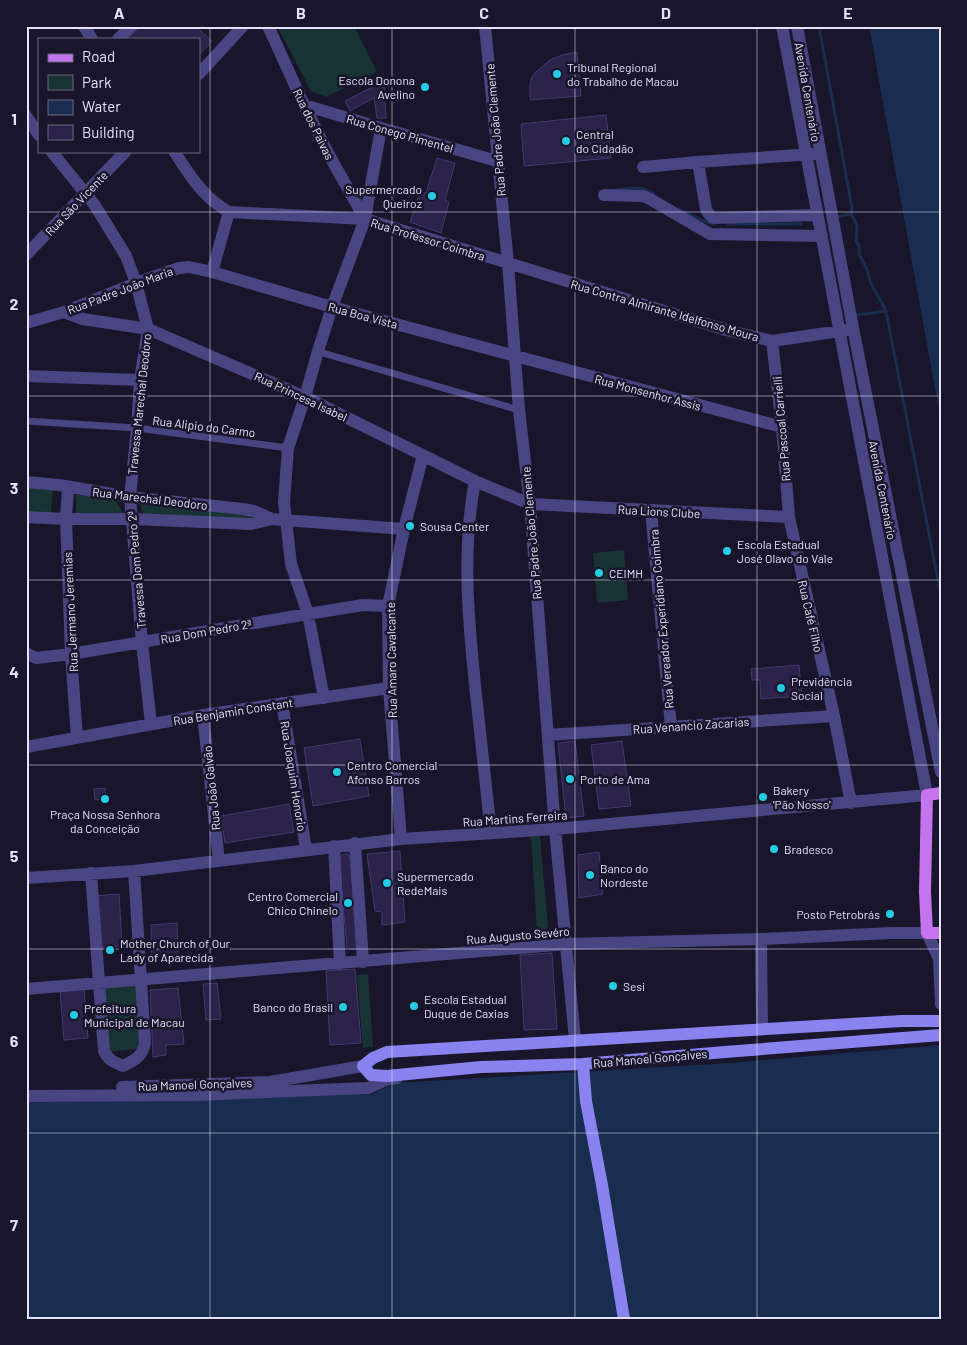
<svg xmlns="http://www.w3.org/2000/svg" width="967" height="1345" font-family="Barlow,sans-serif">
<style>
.green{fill:#183333}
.water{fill:#182d4f}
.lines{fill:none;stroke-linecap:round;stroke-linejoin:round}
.stream{stroke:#182d4f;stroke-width:3}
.building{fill:#2b2349;stroke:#453872}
.lane{stroke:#494583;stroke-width:7}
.street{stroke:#494583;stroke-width:12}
.secondary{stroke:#8983f0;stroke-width:12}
.primary{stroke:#c475ee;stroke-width:12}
.grid{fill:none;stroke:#e5e1fb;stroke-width:1;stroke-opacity:0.55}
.poi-dot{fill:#24cde4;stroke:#19152a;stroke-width:2}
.labels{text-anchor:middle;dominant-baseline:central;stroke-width:5;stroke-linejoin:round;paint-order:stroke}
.poi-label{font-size:12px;fill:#e5e1fb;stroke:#19152a;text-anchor:start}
.street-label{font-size:12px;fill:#e5e1fb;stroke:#19152a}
.neatline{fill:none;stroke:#e5e1fb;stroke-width:2}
.grid-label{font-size:16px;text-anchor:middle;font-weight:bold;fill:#e5e1fb}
</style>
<rect width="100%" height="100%" fill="#19152a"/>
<path class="green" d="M277 26H354L377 72 326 97 311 91Z
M26 487 53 490 51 513 26 512Z
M76 494 115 499 123 513 76 514Z
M140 503 240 512 264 519 144 517Z
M624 550 628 600 597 603 593 553Z
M533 834H537L540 837 548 926 545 931H537L531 837Z
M368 974 373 1047 363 1048 357 975Z
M104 986H136L140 1043 139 1046 136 1049 109 1052Z"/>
<path class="water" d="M869 26H941V421Z
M941 1045V1319H26V1098L257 1097 372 1094 395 1083 730 1063Z"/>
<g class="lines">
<path class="stream" d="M819 26 852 208 851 214 857 225 856 241 859 246V254L867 269 871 283 886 311 941 596
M617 190C633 188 639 185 654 194
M679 209 703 221 714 224
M836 217 851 214
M728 224H801
M856 315 886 311"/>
</g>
<path class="building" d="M139 26H195L212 41 199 55V39H126Z
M577 52 581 96 530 100V84L532 77 536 72 550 60 562 55Z
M384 81 386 118H377L374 98 350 111 345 101Z
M606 115 611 158 524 166 521 124Z
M437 158 455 163 445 200 449 202 441 233 410 222 420 192 426 193Z
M799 665 802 696 761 699 760 680H752L751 669Z
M360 739 369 796 313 806 304 748Z
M575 741 584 816 566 818 558 743Z
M622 741 631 806 599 809 591 745Z
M105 788 106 799 95 800 94 789Z
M289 804 294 832 225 843 221 816Z
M400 851 405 922 382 925V912L375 911 367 854Z
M599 852 603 894 579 898 578 855Z
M345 854H348L350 857 357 947 353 950 347 947 339 860 342 855Z
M119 894 122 946 97 948 94 896Z
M177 923 178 961 152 963 151 925Z
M552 953 557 1029 524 1030 520 955Z
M355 969 361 1043 330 1045 326 971Z
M217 983 221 1019 206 1020 203 984Z
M178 988 184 1044 166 1045V1055L153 1057 150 990Z
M84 989 88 1038 64 1040 60 991Z"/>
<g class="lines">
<path class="lane" d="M316 351 519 410
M26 421 137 428 288 448"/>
<path class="street" d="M84 26 92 39
M268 26 304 105 329 155 365 219
M485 26 508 263 519 410 530 504 555 829 575 1040
M797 26 853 328 941 772
M118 39 132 26
M199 74 243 26
M304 105 381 128 497 161
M26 116 39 135
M51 151 94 204 126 256 136 283 148 329 140 380 137 428 130 497 142 643 151 724
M174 151C189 174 203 198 229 212L365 219 726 330 772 341 847 330
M698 162 706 209 708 213 713 218 817 215
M643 167 698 162 813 154
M604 195 643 196 650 199 710 234 822 236
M26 255 126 151
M212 272 332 307 782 427
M64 312 83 319 148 329 305 397 475 481 530 504 789 517
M26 323 64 312 136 283 179 268 189 267 212 272 229 212
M772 341 782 427 789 517 834 716 851 803
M26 376 140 380
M475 481C462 549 468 617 475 685 480 735 486 784 491 833
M26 482 59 485 130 497 243 509 254 511 272 519 404 529
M68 487 66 519 71 654 77 738
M651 511 671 727
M26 517 66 519H132L251 524 272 519
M26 653 36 658 71 654 308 614 363 605 388 606
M324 698 308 614 291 564 284 502 288 448 305 397 318 351 332 307 365 219 381 128
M282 703 306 849
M203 715 219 861
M548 735 834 716
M26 747 203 715 389 688
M401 839 389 688 388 606 404 529 423 455
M355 843 363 962
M334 846 340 964
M91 873 104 1051C108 1060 114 1062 123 1066 135 1060 142 1057 145 1043L134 871
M26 878 134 871 401 839 555 829 927 795 782 26
M761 939 762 1029
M941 954 939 959 941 1004
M26 989 567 944 761 939 892 933H927L939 959
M122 1087 270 1082 363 1066
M26 1096 195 1095 368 1088 388 1079 397 1078"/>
<path class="secondary" d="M941 1021H902L800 1027 387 1052 373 1058 363 1066 371 1075 387 1076 481 1067 583 1064 725 1052 941 1035
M583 1064 586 1101 602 1185 624 1319"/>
<path class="primary" d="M941 793 927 795 925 892 927 933H941"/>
</g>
<path class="grid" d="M210 26V1319M392 26V1319M575 26V1319M757 26V1319M26 212H941M26 396H941M26 580H941M26 765H941M26 949H941M26 1133H941"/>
<g class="poi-dot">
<circle cx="557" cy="74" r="5"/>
<circle cx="425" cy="87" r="5"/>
<circle cx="566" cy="141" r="5"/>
<circle cx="432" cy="196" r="5"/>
<circle cx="410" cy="526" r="5"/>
<circle cx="727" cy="551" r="5"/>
<circle cx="599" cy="573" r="5"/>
<circle cx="781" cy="688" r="5"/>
<circle cx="337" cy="772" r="5"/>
<circle cx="570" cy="779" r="5"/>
<circle cx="763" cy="797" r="5"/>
<circle cx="105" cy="799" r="5"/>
<circle cx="774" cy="849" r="5"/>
<circle cx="590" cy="875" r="5"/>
<circle cx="387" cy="883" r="5"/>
<circle cx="348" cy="903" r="5"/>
<circle cx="890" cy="914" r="5"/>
<circle cx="110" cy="950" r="5"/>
<circle cx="613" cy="986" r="5"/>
<circle cx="414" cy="1006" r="5"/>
<circle cx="343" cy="1007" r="5"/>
<circle cx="74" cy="1015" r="5"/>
</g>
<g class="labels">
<g class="poi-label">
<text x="567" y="67">Tribunal Regional<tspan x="567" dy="14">do Trabalho de Macau</tspan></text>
<text x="415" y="80" text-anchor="end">Escola Donona<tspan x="415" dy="14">Avelino</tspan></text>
<text x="576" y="134">Central<tspan x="576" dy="14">do Cidadão</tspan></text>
<text x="422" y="189" text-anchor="end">Supermercado<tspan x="422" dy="14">Queiroz</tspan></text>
<text x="420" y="526">Sousa Center</text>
<text x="737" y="544">Escola Estadual<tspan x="737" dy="14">José Olavo do Vale</tspan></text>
<text x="609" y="573">CEIMH</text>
<text x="791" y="681">Previdência<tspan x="791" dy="14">Social</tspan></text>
<text x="347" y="765">Centro Comercial<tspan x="347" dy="14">Afonso Barros</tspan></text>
<text x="580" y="779">Porto de Ama</text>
<text x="773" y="790">Bakery<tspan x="773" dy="14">'Pão Nosso'</tspan></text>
<text x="105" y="814" text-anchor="middle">Praça Nossa Senhora<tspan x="105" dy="14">da Conceição</tspan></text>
<text x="784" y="849">Bradesco</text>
<text x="600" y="868">Banco do<tspan x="600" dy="14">Nordeste</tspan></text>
<text x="397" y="876">Supermercado<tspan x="397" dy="14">RedeMais</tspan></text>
<text x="338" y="896" text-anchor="end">Centro Comercial<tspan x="338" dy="14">Chico Chinelo</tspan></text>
<text x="880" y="914" text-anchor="end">Posto Petrobrás</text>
<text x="120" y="943">Mother Church of Our<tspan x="120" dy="14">Lady of Aparecida</tspan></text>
<text x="623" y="986">Sesi</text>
<text x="424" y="999">Escola Estadual<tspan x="424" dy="14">Duque de Caxias</tspan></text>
<text x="333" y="1007" text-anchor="end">Banco do Brasil</text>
<text x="84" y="1008">Prefeitura<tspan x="84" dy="14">Municipal de Macau</tspan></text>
</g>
<g class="street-label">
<text transform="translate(808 92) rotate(80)">Avenida Centenário</text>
<text transform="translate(314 124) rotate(64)">Rua dos Paivas</text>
<text transform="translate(495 130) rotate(-95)">Rua Padre João Clemente</text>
<text transform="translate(400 133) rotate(16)">Rua Conego Pimentel</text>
<text transform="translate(76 203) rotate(-46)">Rua São Vicente</text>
<text transform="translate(428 239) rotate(17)">Rua Professor Coimbra</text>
<text transform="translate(120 290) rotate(-21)">Rua Padre João Maria</text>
<text transform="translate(665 310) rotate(16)">Rua Contra Almirante Idelfonso Moura</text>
<text transform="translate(363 315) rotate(15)">Rua Boa Vista</text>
<text transform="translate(648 392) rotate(15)">Rua Monsenhor Assis</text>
<text transform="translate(301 396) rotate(25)">Rua Princesa Isabel</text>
<text transform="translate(139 404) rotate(-84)">Travessa Marechal Deodoro</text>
<text transform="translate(204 426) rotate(7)">Rua Alipio do Carmo</text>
<text transform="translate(781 429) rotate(-95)">Rua Pascoal Carrielli</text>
<text transform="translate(883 490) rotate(79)">Avenida Centenário</text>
<text transform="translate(150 498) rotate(7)">Rua Marechal Deodoro</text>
<text transform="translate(659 511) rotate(3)">Rua Lions Clube</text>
<text transform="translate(531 533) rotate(-95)">Rua Padre João Clemente</text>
<text transform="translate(136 570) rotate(-95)">Travessa Dom Pedro 2ª</text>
<text transform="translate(70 612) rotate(-93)">Rua Jermano Jeremias</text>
<text transform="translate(811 616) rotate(77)">Rua Café Filho</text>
<text transform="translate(661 619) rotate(-95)">Rua Vereador Experidiano Coimbra</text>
<text transform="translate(206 631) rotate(-10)">Rua Dom Pedro 2ª</text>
<text transform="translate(391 660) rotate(-91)">Rua Amaro Cavalcante</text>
<text transform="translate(233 711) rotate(-9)">Rua Benjamin Constant</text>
<text transform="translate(691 725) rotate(-4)">Rua Venancio Zacarias</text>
<text transform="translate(294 776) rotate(81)">Rua Joaquim Honorio</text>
<text transform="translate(211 788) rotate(-96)">Rua João Galvão</text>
<text transform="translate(515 818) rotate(-4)">Rua Martins Ferreira</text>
<text transform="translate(518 935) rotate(-5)">Rua Augusto Sevéro</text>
<text transform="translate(650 1058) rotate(-5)">Rua Manoel Gonçalves</text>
<text transform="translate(195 1084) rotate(-2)">Rua Manoel Gonçalves</text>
</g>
</g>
<rect width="967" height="1345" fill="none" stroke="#19152a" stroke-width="55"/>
<rect x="38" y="38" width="162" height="115" fill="#19152a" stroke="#6b677e"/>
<rect x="48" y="54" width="25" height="8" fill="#c475ee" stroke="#6b677e"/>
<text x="82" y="62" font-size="15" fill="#e5e1fb">Road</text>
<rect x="48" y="75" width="25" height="15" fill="#183333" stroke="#6b677e"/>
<text x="82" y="88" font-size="15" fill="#e5e1fb">Park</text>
<rect x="48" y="100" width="25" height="15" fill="#182d4f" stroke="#6b677e"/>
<text x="82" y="112" font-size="15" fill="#e5e1fb">Water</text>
<rect x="48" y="125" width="25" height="15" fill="#2b2349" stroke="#6b677e"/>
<text x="82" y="138" font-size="15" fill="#e5e1fb">Building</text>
<rect x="28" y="28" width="912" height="1290" class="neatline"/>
<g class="grid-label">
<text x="119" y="19">A</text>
<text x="301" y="19">B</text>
<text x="484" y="19">C</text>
<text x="666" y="19">D</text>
<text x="848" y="19">E</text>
<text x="14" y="125">1</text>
<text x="14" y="310">2</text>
<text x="14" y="494">3</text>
<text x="14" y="678">4</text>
<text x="14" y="862">5</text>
<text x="14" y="1047">6</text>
<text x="14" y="1231">7</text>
</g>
</svg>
